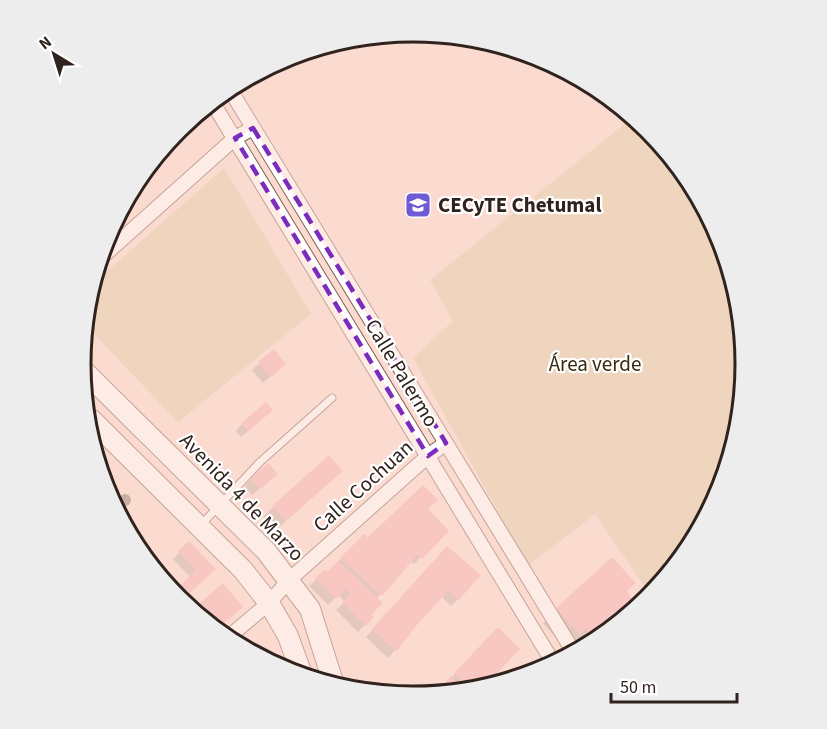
<svg xmlns="http://www.w3.org/2000/svg" width="827" height="729" font-family="'Source Sans 3',sans-serif">
<style>
.green{fill:#dfcea9}
.shadow{fill:#0003}
.building{fill:#f7b0b1}
.lines{fill:none;stroke-linecap:round;stroke-linejoin:round}
.lane-casing{stroke:#836154;stroke-width:9}
.street-casing{stroke:#836154;stroke-width:16}
.secondary-casing{stroke:#836154;stroke-width:22}
.lane{stroke:#fff;stroke-width:7}
.street{stroke:#fff;stroke-width:14}
.secondary{stroke:#fff;stroke-width:20}
.tree{fill:#907b66}
.marked{fill:none;stroke:#7b2cbf;stroke-width:4.5;stroke-dasharray:12 8;stroke-linejoin:round}
.labels{text-anchor:middle;dominant-baseline:central;stroke-width:4.5;stroke-linejoin:round;paint-order:stroke}
.poi-label{font-size:21px;font-weight:bold;fill:#30221d;stroke:#fff;text-anchor:start}
.park-label{font-size:21px;fill:#382c10;stroke:#fff}
.street-label{font-size:21px;fill:#30221d;stroke:#fff}
.rim{fill:none;stroke:#30221d;stroke-width:3}
</style>
<rect width="100%" height="100%" fill="#fbdbd0"/>
<path class="green" d="M632 118 649 129 725 256 746 365 721 492 651 596 595 514 528 566 413 358 453 321 430 280Z
M224 168 311 314 178 422 88 328 97 280Z"/>
<path class="shadow" d="M274 352 277 371 263 383 252 370Z
M264 417 241 437 236 431 242 424Z
M251 479 269 481 252 495 245 486Z
M330 481 275 531 263 517 273 507Z
M426 510 447 531 414 564 410 561 376 599 369 615 372 617 358 632 336 610 345 602 338 595 328 605 309 586 325 571 327 573 364 536 368 539Z
M189 543 214 569 181 600 175 593 191 578 173 559Z
M441 555 458 599 451 606 441 596 388 658 366 637Z
M612 559 625 591 636 609 577 648 564 647 543 623Z
M498 629 485 683 437 693 448 681Z"/>
<path class="building" d="M274 349 286 364 271 377 258 362Z
M266 402 273 410 249 431 241 423Z
M329 455 343 471 286 521 272 506Z
M268 463 278 474 260 489 250 478Z
M423 485 438 500 428 509 449 531 422 559 418 554 382 596 340 558 364 534 368 537Z
M189 541 216 569 189 594 181 585 196 570 178 551Z
M447 546 481 575 459 600 449 590 417 625 396 652 372 629Z
M612 557 636 583 627 591 637 608 593 637 586 628 579 634 556 608Z
M338 561 383 603 371 615 374 617 366 626 342 602 351 594 346 589 336 599 315 578 325 569 328 571Z
M223 583 243 607 219 627 203 617 195 607Z
M498 627 520 649 488 683 468 687 454 673Z
M513 668 521 676 500 680Z
M451 676 463 688 434 693 437 691Z"/>
<g class="lines">
<defs>
<path id="lane" d="M201 525 260 462 332 398"/>
<path id="street" d="M232 93 573 651
M214 105 554 664
M102 257 235 138 253 128
M231 635 269 603 289 580 428 456 446 443"/>
<path id="secondary" d="M81 368 266 551 310 609 333 682
M92 420 243 570 269 603 288 636 302 675"/>
</defs>
<use href="#lane" class="lane-casing"/>
<use href="#street" class="street-casing"/>
<use href="#secondary" class="secondary-casing"/>
<use href="#lane" class="lane"/>
<use href="#street" class="street"/>
<use href="#secondary" class="secondary"/>
</g>
<circle class="tree" cx="125" cy="500" r="6"/>
<path d="M0 0H827V729H0ZM253 128 446 443 428 456 235 138Z" fill="#fbdbd0" fill-opacity=".55" fill-rule="evenodd"/>
<path class="marked" d="M253 128 446 443 428 456 235 138Z"/>
<defs>
<symbol id="school-square" viewBox="-11 -11 22 22"><rect x="-9" y="-9" width="18" height="18" rx="4" fill="#6d5ad4" stroke="#fff"/><path d="M0-5L7-2L0 1L-7-2ZM-4 1L0 2.5L4 1V4Q0 6-4 4Z" fill="#fff"/></symbol>
</defs>
<g fill-rule="evenodd">
<use href="#school-square" x="403" y="190" width="30" height="30"/>
</g>
<g class="labels">
<g class="poi-label">
<text x="438" y="205">CECyTE Chetumal</text>
</g>
<g class="park-label">
<text x="595" y="364">Área verde</text>
</g>
<g class="street-label">
<text transform="translate(402 373) rotate(59)">Calle Palermo</text>
<text transform="translate(363 486) rotate(-42)">Calle Cochuan</text>
<text transform="translate(242 497) rotate(46)">Avenida 4 de Marzo</text>
</g>
</g>
<path d="M0 0H827V729H0ZM91 364a322 322 0 1 1 644 0a322 322 0 1 1-644 0Z" fill="#eeeded" fill-rule="evenodd"/>
<path class="rim" d="M91 364a322 322 0 1 1 644 0a322 322 0 1 1-644 0Z"/>
<g transform="translate(54 54) rotate(322)" stroke="#ffffff" stroke-width="4.5" paint-order="stroke">
<path d="M0-4.5L10 22L0 15L-10 22Z" fill="#30221d"/>
<text y="-9" font-size="16" font-weight="bold" text-anchor="middle" fill="#30221d">N</text>
</g>
<path d="M611 693v9h126v-9" fill="none" stroke="#30221d" stroke-width="3"/>
<text x="620" y="693" font-size="18" fill="#30221d" stroke="#ffffff" stroke-width="4.5" paint-order="stroke">50 m</text>
</svg>
